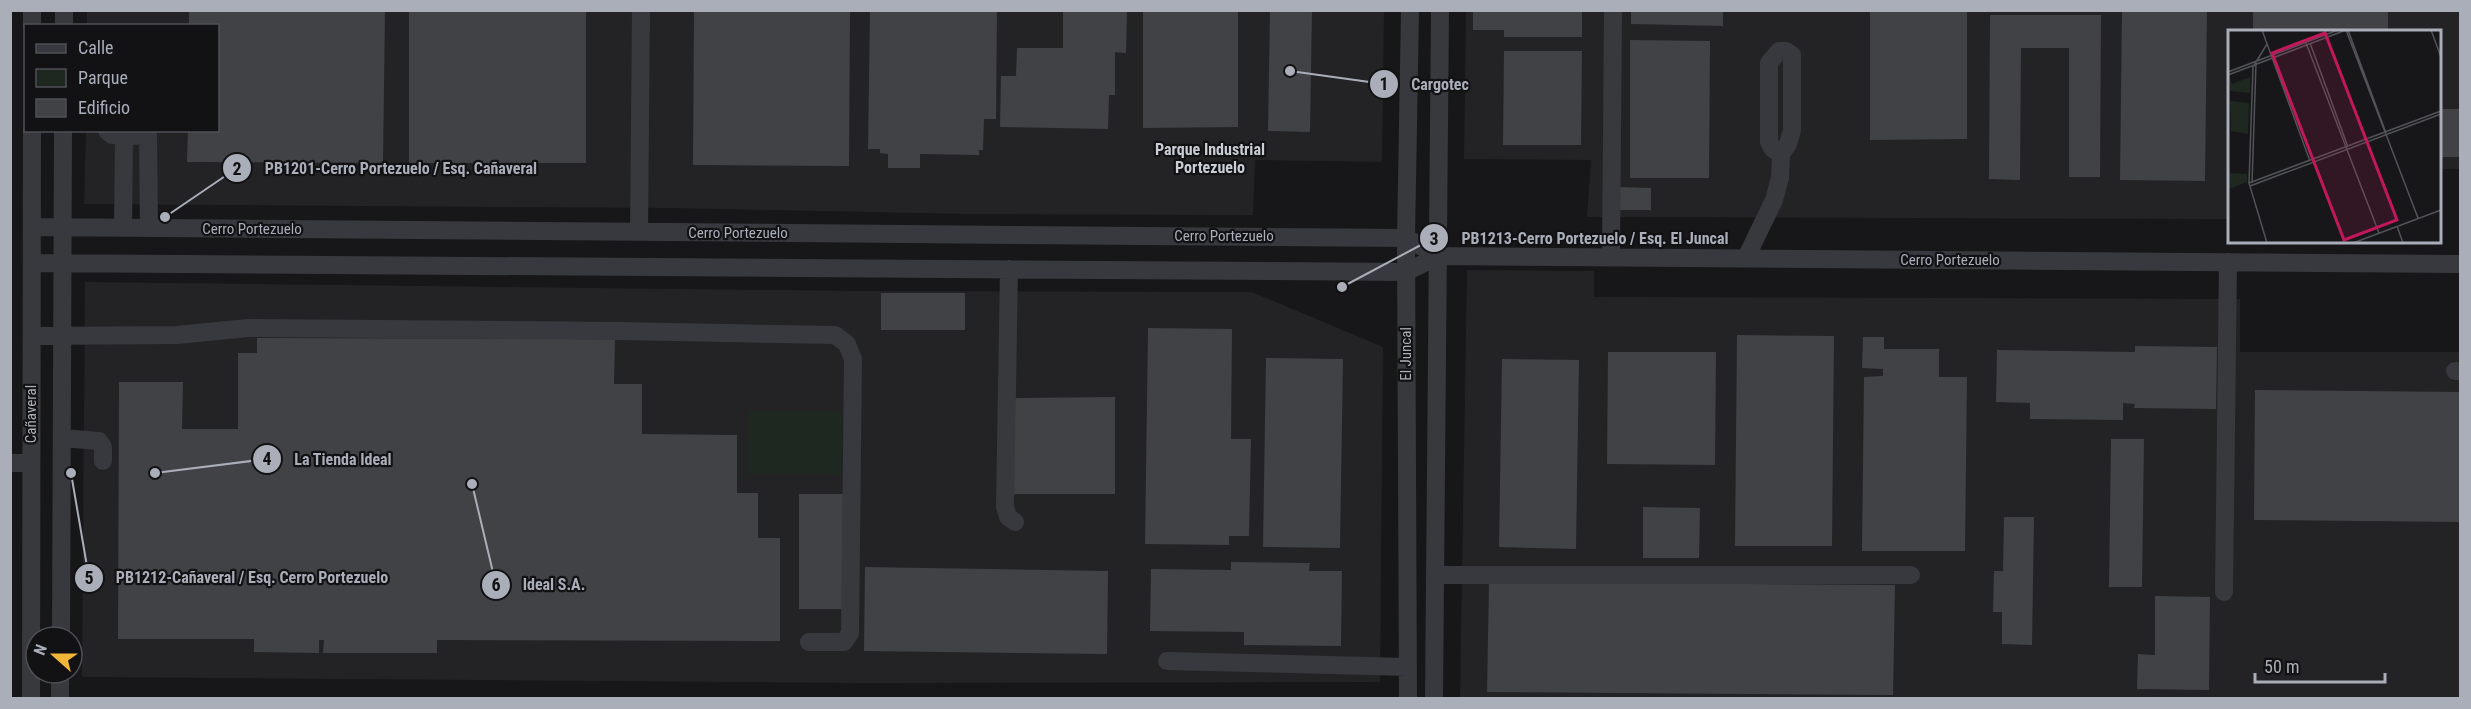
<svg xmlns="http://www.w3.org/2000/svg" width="2471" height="709" font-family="'Roboto Condensed',sans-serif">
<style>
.built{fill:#232326}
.green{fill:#1f2820}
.building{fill:#414246}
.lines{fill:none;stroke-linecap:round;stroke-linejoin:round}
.minor{stroke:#38393e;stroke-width:18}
.labels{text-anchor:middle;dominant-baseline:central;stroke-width:4.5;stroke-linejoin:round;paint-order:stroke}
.street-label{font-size:15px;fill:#aaaeb9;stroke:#121215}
.neighbourhood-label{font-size:16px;font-weight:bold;fill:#cbcdd5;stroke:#121215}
.inset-road{fill:none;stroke:#525359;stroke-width:1.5}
.view{fill:#c2185b;fill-opacity:0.15;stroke:#c2185b;stroke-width:3}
.inset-edge{fill:none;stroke:#aaaeb9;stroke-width:3}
.leader{fill:none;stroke:#aaaeb9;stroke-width:2}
.callout-dot{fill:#aaaeb9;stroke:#121215;stroke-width:2}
.mark-label{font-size:18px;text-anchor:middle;font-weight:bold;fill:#111}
.callout-label{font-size:16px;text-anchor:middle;font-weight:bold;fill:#aaaeb9;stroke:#121215;stroke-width:4.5;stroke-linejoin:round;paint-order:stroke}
</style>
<rect width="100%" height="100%" fill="#171719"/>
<path class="built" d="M87 11H1384L1382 162 1255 160 1253 215 967 214 669 208 84 204 86 131 218 130V26L87 25Z
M1466 11H2460V169H2440V32H2230L2229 219 1587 217 1591 160 1464 159Z
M1467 270 1594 271V297L2240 299V352H2460V698H1460Z
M85 282 861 291 1252 292 1383 347 1380 682 861 683 82 677Z"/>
<path class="green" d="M748 411H842L841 475H747Z"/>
<path class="building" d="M189 10H385L383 163 187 162 188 130H218V26H189Z
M409 10H586V163H409Z
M694 10H850L849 166 693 165Z
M870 10H997L996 119H984L983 150H979V155L920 154V168H888V154L880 153V149H868Z
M1063 10H1127L1126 53 1115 52V95H1109L1108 129 1000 127 1001 76H1016L1017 48H1063Z
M1143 10H1238V127L1143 128Z
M1270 10H1312L1310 132 1268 131Z
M1473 10H1582V37H1504V30H1473Z
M1631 10H1723V26L1631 24Z
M1870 10H1967V139L1870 140Z
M2122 10H2207L2205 181 2120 180Z
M2253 10H2388V32H2253Z
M1990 15H2101L2100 177H2069V48H2021L2020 180 1989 179Z
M1630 40 1710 41 1709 178H1630Z
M1504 51H1582L1581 145H1503Z
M2440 109H2460V157H2440Z
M1619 187 1651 188V210H1619Z
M881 293H965V330H881Z
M1148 328 1232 329 1231 439H1251L1249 536H1229V545L1145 544Z
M1737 335 1834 336 1832 546H1735Z
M1863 337H1884V349H1939V377H1967L1965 551H1862L1864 377 1883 376V369L1862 368Z
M257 338 615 339 614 384H642V434L737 435V493H758V538H780V641L437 640V653H323L324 640H319V653L254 652V639H118L119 382H183L182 429H238V353H257Z
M2135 346 2217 347 2216 409 2134 408 2135 404 2123 403V420L2030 419V403L1996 402 1997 350 2135 352Z
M1608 352H1716L1715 465 1607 464Z
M1266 358 1343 359 1340 548 1263 547Z
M1502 359 1579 360 1576 549 1499 547Z
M2255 390 2460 392V522L2254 520Z
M1115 397V494H1013V398Z
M2111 439H2144L2142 587H2109Z
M799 494H843L842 609H799Z
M1643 507 1700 508 1699 558H1643Z
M2004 517H2034L2032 645 2002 644V612H1993L1994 571H2003Z
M1231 562 1310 563 1309 571H1342L1341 646 1244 645V632L1150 631 1151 569 1231 570Z
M865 567 1108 571 1107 654 864 651Z
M1489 582 1895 585 1893 695 1487 692Z
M2155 596 2210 597 2209 690 2137 689 2138 654 2155 655Z"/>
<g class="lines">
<path class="minor" d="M32 26V10
M64 26V10
M107 131 112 135 148 136 149 228
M32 227 1406 238 1439 256
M123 228 124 136
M639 232 641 10
M1611 257 1613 10
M1746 258 1774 200 1780 178 1781 154 1788 144 1792 130V55L1786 51H1779L1769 63V142L1773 149 1781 154
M32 263 1406 272 1439 256 2460 264
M1009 269 1005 507 1008 517 1015 522
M32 336 177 335 248 328 620 331 835 335 847 344 853 359 850 633 844 642H809
M2455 371H2460
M62 438 99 441 103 447V461
M10 463H31
M1435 575H1911
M2224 592 2228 262
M61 637 63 130
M1167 661 1408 667
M31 698 32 130
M60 698V673
M1408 698 1406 238 1410 10
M1434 698 1440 10"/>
</g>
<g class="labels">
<g class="street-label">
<text x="252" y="229">Cerro Portezuelo</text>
<text x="738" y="233">Cerro Portezuelo</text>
<text x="1224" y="236">Cerro Portezuelo</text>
<text x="1950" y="260">Cerro Portezuelo</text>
<text transform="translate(1406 354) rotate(-90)">El Juncal</text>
<text transform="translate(31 414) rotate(-90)">Cañaveral</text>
</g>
<g class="neighbourhood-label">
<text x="1210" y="149">Parque Industrial<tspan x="1210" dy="18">Portezuelo</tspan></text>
</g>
</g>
<g transform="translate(2228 30)">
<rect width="213" height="213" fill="#171719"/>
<path d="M1 46 4 54 22 47V63L2 61ZM2 71 21 73 20 104 3 101ZM2 143 19 144V152L1 159Z" fill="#1f2820"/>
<path class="inset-road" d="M34 0 82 131M120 0 158 103M203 0 213 27M78 13 151 203M82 13 120 117M45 27 85 130M0 42 110 0M0 45 118 0 190 188M21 153 213 81M24 153 28 33M22 156 213 84M169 196 175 213M39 213 21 153 25 37 39 14M125 213 213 180"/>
<path class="view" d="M97 3 169 190 116 210 44 23Z"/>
<rect width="213" height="213" class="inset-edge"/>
</g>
<path class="leader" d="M1290 71L1384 84M165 217L237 168M1342 287L1434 238M155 473L267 459M71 473L89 578M472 484L496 585"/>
<g class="callout-dot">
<circle cx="1290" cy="71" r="6"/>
<circle cx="165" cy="217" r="6"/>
<circle cx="1342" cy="287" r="6"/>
<circle cx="155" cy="473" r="6"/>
<circle cx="71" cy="473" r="6"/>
<circle cx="472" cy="484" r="6"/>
<circle cx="1384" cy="84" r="15"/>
<circle cx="237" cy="168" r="15"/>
<circle cx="1434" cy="238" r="15"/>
<circle cx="267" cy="459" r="15"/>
<circle cx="89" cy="578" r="15"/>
<circle cx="496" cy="585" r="15"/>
</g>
<g class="mark-label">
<text x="1384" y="90">1</text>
<text x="237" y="175">2</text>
<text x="1434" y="245">3</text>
<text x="267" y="465">4</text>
<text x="89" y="584">5</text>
<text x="496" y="591">6</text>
</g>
<g class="callout-label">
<text x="1440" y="90">Cargotec</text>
<text x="401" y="174">PB1201-Cerro Portezuelo / Esq. Cañaveral</text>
<text x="1595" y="244">PB1213-Cerro Portezuelo / Esq. El Juncal</text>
<text x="343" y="465">La Tienda Ideal</text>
<text x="252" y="583">PB1212-Cañaveral / Esq. Cerro Portezuelo</text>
<text x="554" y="590">Ideal S.A.</text>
</g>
<rect width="2471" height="709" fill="none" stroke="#aaaeb9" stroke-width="24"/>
<rect x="24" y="24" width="195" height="108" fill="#121215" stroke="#4f5057" stroke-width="1.5"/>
<rect x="36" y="44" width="30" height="9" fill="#38393e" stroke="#4f5057" stroke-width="1.5"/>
<text x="78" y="54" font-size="18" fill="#aaaeb9">Calle</text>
<rect x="36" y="69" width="30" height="18" fill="#1f2820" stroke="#4f5057" stroke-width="1.5"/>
<text x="78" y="84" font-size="18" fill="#aaaeb9">Parque</text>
<rect x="36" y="99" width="30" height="18" fill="#414246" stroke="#4f5057" stroke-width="1.5"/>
<text x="78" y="114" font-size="18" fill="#aaaeb9">Edificio</text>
<g transform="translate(54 655) rotate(291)"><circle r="28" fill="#121215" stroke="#4f5057" stroke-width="1.5"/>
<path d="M0-4.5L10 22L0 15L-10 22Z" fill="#f1b538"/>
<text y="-9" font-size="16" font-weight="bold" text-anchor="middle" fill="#aaaeb9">N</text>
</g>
<path d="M2255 673v9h130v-9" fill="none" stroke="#aaaeb9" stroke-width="3"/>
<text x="2264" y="673" font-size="18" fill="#aaaeb9" stroke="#121215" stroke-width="4.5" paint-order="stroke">50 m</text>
</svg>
